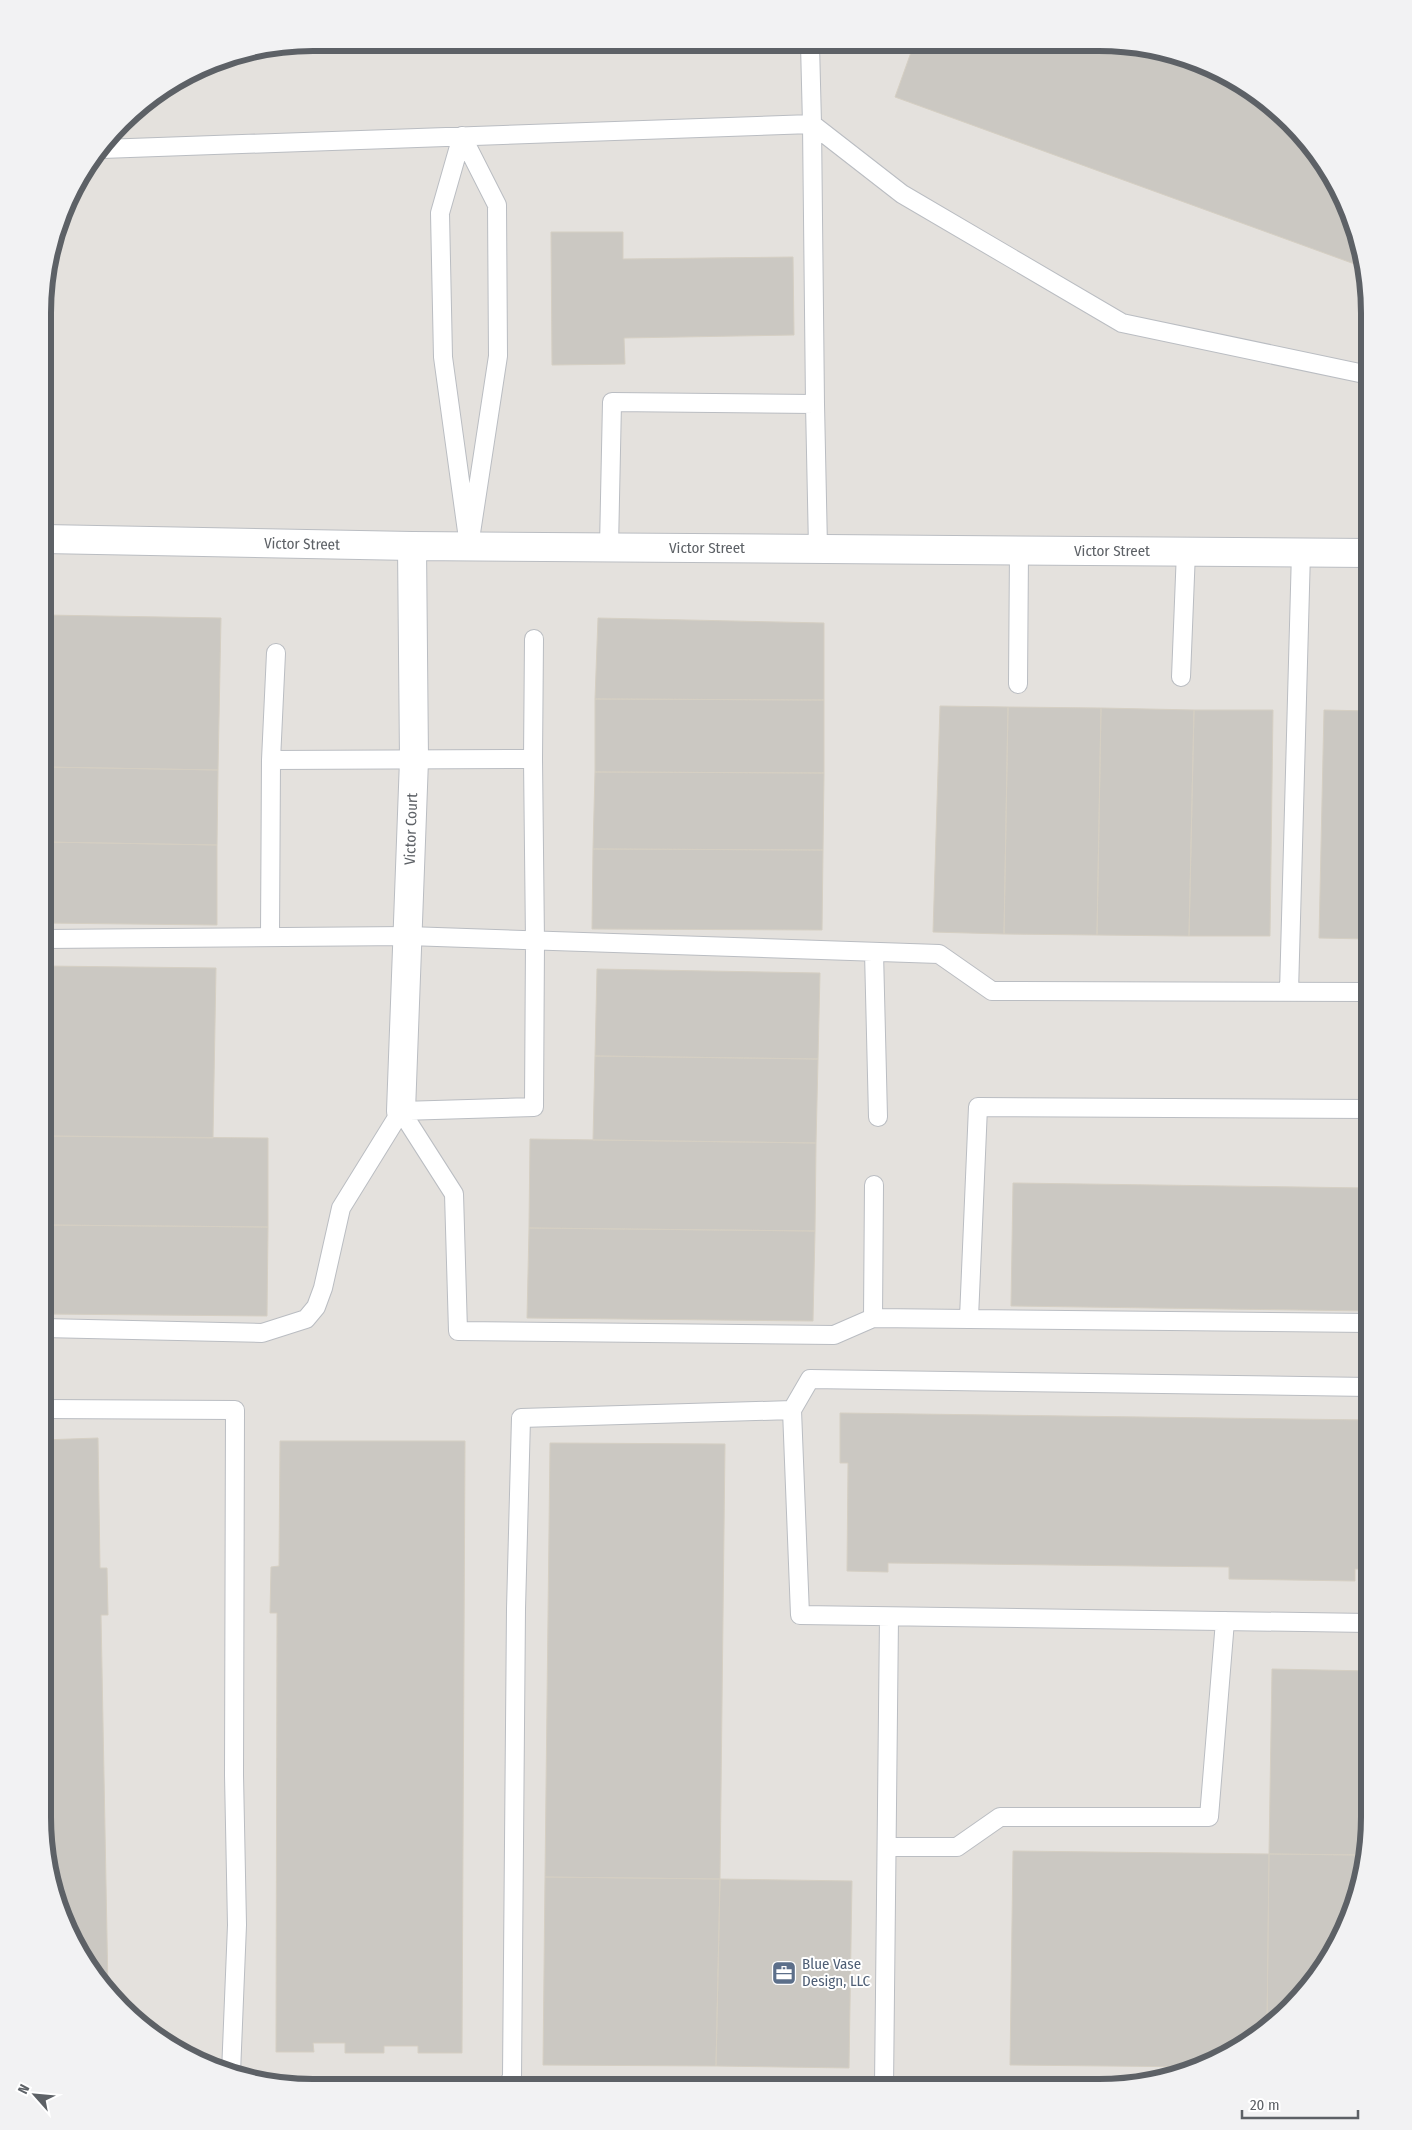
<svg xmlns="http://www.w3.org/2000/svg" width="1412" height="2130" font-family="'Fira Sans Condensed',sans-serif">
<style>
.industrial{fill:#e4e1dd}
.building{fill:#cbc8c2;stroke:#d5cfc3}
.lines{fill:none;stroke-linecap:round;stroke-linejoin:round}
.service-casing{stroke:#babdc2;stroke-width:20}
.minor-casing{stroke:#babdc2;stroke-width:30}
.service{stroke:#fff;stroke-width:18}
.minor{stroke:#fff;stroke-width:28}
.labels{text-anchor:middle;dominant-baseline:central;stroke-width:4;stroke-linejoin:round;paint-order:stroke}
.street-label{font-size:15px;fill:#5d6166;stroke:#fff}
.service-label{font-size:15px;fill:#4e5e75;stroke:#fff;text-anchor:start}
.rim{fill:none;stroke:#5d6166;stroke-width:6}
</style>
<rect width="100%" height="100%" fill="#f0eee5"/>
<path class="industrial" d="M313 43 1134 45 1202 63 1263 98 1313 148 1349 209 1369 313V1835L1355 1904 1324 1967 1277 2021 1203 2067 1099 2087 278 2085 210 2067 149 2032 99 1982 63 1921 43 1817 45 278 79 178 135 109 226 57Z"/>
<path class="building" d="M914 44 1134 45 1202 63 1263 98 1313 148 1349 209 1360 266 895 97Z
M551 232H623V259L793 257 794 335 624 338 625 364 552 365Z
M44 615 221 618 218 770 44 767Z
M598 618 824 623V700L595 699Z
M595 699 824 700V773L595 772Z
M940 706 1008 707 1004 934 933 932Z
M1008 707 1101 708 1097 935 1004 934Z
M1101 708 1194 710 1189 936 1097 935Z
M1194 710H1273L1270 936H1189Z
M1324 710 1369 711V939L1319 938Z
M44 767 218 770 217 845 44 842Z
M595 772 824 773 823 850 593 849Z
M44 842 217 845V925L44 923Z
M593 849 823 850 822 930 592 929Z
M44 966 216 968 213 1138 44 1136Z
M597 969 820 973 818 1059 595 1056Z
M595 1056 818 1059 816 1143 593 1140Z
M44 1136 268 1138V1227L43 1225Z
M530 1139 816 1143 815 1231 529 1228Z
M1013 1183 1369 1188V1311L1011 1306Z
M43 1225 268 1227 267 1316 43 1314Z
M529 1228 815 1231 813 1321 527 1318Z
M840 1413 1369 1420V1569H1355V1581L1229 1579V1567L888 1563V1572L847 1571 848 1463H840Z
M98 1438 100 1568H107L108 1615H101L108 1991 99 1982 63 1921 42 1817 43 1440Z
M280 1441H465L462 2053H418V2046H384V2053H345V2043H313L314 2052H276L277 1613H270L271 1567 279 1566Z
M550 1443 725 1444 720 1879 545 1877Z
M1272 1669 1369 1671V1835L1365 1855 1269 1854Z
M1013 1851 1269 1854 1267 2027 1203 2067 1010 2065Z
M1269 1854 1365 1855 1355 1904 1324 1967 1277 2021 1267 2027Z
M545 1877 720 1879 716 2066 543 2065Z
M720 1879 852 1881 849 2068 716 2066Z"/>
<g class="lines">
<defs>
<path id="service" d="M812 124 902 194 1122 323 1369 375
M812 124 815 404
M462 136 497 205 498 356 469 546 443 357 440 213Z
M102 149 812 124 810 44
M609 547 612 402 815 404 818 548
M276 653 271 760 533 759 535 942 534 1107 401 1111
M1181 677 1186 551
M1018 684 1019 550
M533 759 534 639
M270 937 271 760
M44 939 408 936 939 954 992 991 1369 992
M874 952 878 1117
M1289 992 1301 552
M401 1111 454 1194 458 1331 834 1335 873 1318 1369 1323
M873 1318 874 1185
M969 1318 978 1107 1369 1109
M43 1328 262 1333 306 1319 316 1307 323 1288 341 1208 401 1111
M43 1409 235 1410 234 1775 237 1925 231 2073
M792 1410 810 1379 1369 1387
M887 1847H957L1000 1817H1209L1225 1621
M507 2086 512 2077 516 1609 521 1418 792 1410 800 1615 1369 1623
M884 2086 953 2087
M884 2087 889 1617"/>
<path id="minor" d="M44 539 412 546 1369 553
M401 1111 414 760 412 546"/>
</defs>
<use href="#service" class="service-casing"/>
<use href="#minor" class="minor-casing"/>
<use href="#service" class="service"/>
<use href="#minor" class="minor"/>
</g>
<defs>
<symbol id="office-square" viewBox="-11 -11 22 22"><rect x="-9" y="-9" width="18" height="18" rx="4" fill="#5c6f8a" stroke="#fff"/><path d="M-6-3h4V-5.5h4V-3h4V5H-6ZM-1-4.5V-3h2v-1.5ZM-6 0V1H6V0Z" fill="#fff"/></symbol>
</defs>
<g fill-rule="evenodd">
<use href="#office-square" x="770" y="1959" width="28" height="28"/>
</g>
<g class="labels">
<g class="street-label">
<text transform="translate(302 544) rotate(1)">Victor Street</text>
<text x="707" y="548">Victor Street</text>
<text x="1112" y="551">Victor Street</text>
<text transform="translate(411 829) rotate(-88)">Victor Court</text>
</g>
<g class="service-label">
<text x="802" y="1964">Blue Vase<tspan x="802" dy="17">Design, LLC</tspan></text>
</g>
</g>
<path d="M0 0H1412V2130H0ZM313 51H1099A262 262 0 0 1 1361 313V1817A262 262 0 0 1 1099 2079H313A262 262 0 0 1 51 1817V313A262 262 0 0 1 313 51Z" fill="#f2f2f3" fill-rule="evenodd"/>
<path class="rim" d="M313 51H1099A262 262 0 0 1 1361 313V1817A262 262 0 0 1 1099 2079H313A262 262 0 0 1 51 1817V313A262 262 0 0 1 313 51Z"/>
<g transform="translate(35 2095) rotate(297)" stroke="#ffffff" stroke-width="4" paint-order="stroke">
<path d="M0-4L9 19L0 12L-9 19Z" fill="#5d6166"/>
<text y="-8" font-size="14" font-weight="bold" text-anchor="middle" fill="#5d6166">N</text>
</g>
<path d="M1242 2110v8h116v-8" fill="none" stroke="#5d6166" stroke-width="2.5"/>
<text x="1250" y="2110" font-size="15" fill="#5d6166" stroke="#ffffff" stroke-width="4" paint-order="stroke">20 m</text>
</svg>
